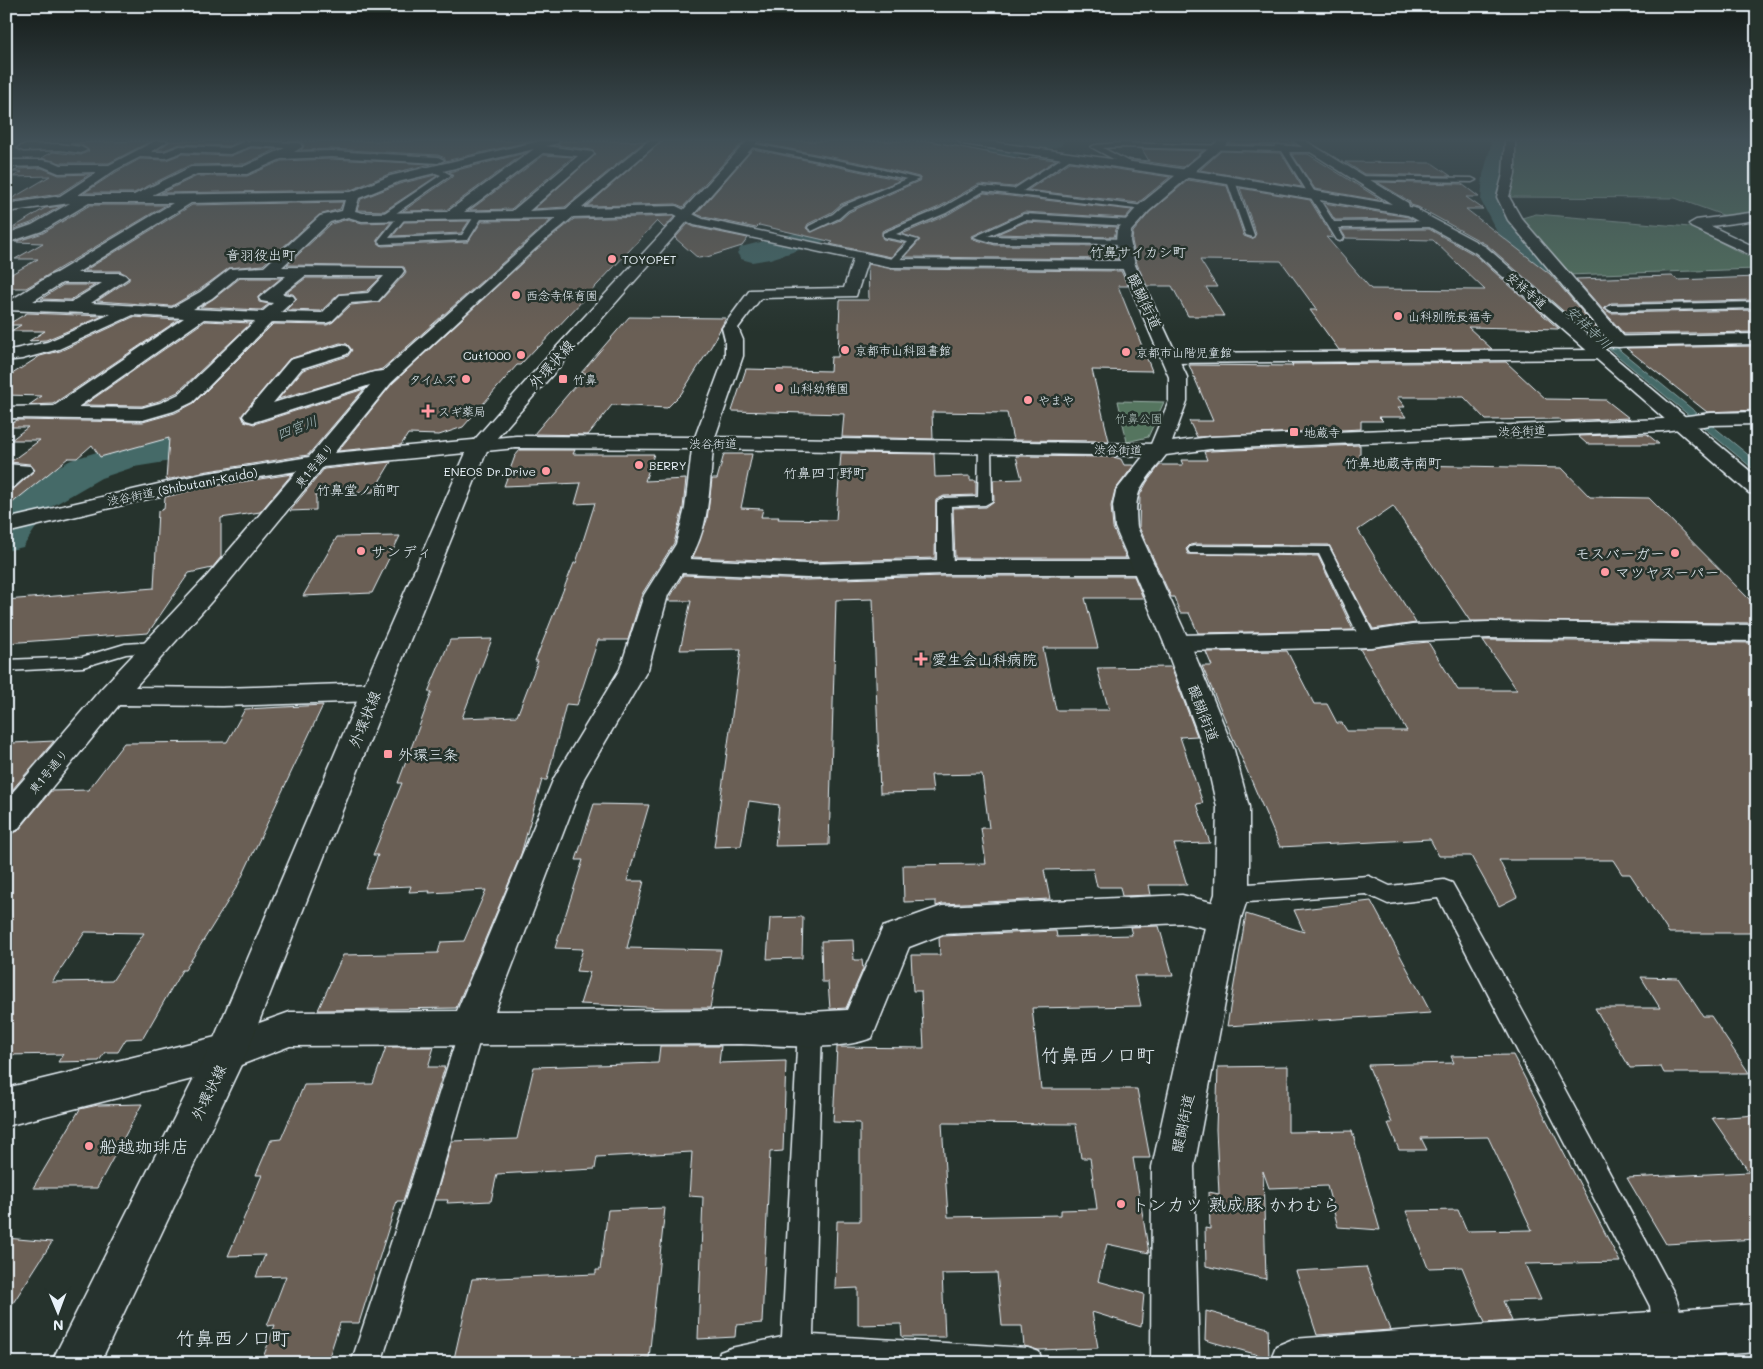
<svg xmlns="http://www.w3.org/2000/svg" width="1763" height="1369" font-family="Mali,'Klee One',sans-serif">
<style>
.green{fill:#54745e;stroke:#9eb2ab}
.water{fill:#456a68;stroke:#86a0a2}
.lines{fill:none;stroke-linecap:round;stroke-linejoin:round}
.river{fill:#456a68;fill-rule:evenodd}
.building{fill:#6a5f55;stroke:#e8f1f8;fill-rule:evenodd}
.service-casing{stroke:#e8f1f8;stroke-width:3}
.minor-casing{stroke:#e8f1f8;stroke-width:3}
.tertiary-casing{stroke:#e8f1f8;stroke-width:3}
.secondary-casing{stroke:#e8f1f8;stroke-width:3}
.service{fill:#26332d;fill-rule:evenodd}
.minor{fill:#26332d;fill-rule:evenodd}
.tertiary{fill:#26332d;fill-rule:evenodd}
.secondary{fill:#26332d;fill-rule:evenodd}
.poi-dot{fill:#ff9aa2;stroke:#26332d;stroke-width:2}
.labels{text-anchor:middle;dominant-baseline:central;stroke-width:5;stroke-linejoin:round;paint-order:stroke}
.far-poi-label{font-size:12px;fill:#e8f1f8;stroke:#26332d;text-anchor:start}
.far-street-label{font-size:12px;fill:#e8f1f8;stroke:#26332d}
.far-park-label{font-size:12px;fill:#adbfba;stroke:#26332d}
.far-neighbourhood-label{font-size:14px;fill:#e8f1f8;stroke:#26332d}
.far-water-label{font-size:14px;font-style:italic;fill:#a7bbbe;stroke:#26332d}
.street-label{font-size:15px;fill:#e8f1f8;stroke:#26332d}
.poi-label{font-size:15px;fill:#e8f1f8;stroke:#26332d;text-anchor:start}
.near-poi-label{font-size:18px;fill:#e8f1f8;stroke:#26332d;text-anchor:start}
.near-neighbourhood-label{font-size:19px;fill:#e8f1f8;stroke:#26332d}
</style>
<rect width="100%" height="100%" fill="#26332d"/>
<filter id="ink" filterUnits="userSpaceOnUse"><feTurbulence type="fractalNoise" baseFrequency=".02" numOctaves="2"/><feDisplacementMap in="SourceGraphic" scale="10" xChannelSelector="R" yChannelSelector="G"/><feConvolveMatrix kernelMatrix="1 2 1 2 8 2 1 2 1" color-interpolation-filters="sRGB"/></filter>
<g filter="url(#ink)">
<path class="green" d="M1508 141H1757V216L1734 219 1675 198 1503 197Z
M1536 214 1690 227 1757 261V269L1566 275 1522 218Z
M1118 401 1164 402 1148 437 1127 442Z"/>
<path class="water" d="M1500 141H1505L1509 148 1503 174 1500 204 1522 240 1585 318 1622 352 1757 462V472L1584 328 1541 269 1499 218 1491 202 1493 170 1502 156Z"/>
<g class="lines">
<path class="river" d="M1023 141H1064L1061 146 1009 158 907 207 812 246 770 259 752 262 741 259 737 253 741 247 792 234 889 195 993 148Z
M1490 141H1512L1515 145 1509 175 1507 201 1538 253 1589 314 1584 321 1572 324 1560 321 1510 257 1481 201 1483 175 1491 145Z
M456 346 469 349 474 357 469 365 418 393 291 445 276 449 190 458 134 467 101 478 49 508 23 547 6 551V503L16 489 71 460 126 443 190 432 269 424 390 377 443 349Z"/>
</g>
<path class="building" d="M141 141H151L109 163H61L41 158 53 152 81 155 89 151 82 145 70 144 72 143Z
M170 141H240L229 146 180 144 164 150H157Z
M297 141H532L445 161V158L438 155 331 149 301 150 304 146 302 142Z
M561 141H645L565 207 534 209 596 154 592 150 556 145Z
M662 141H744L683 207 676 204 587 206Z
M760 141H930L1027 160 1032 157 1056 160 1014 187 979 184 939 207 882 231 883 239 904 243 891 257 830 244 833 242 759 225 756 228 704 217 696 214 753 149 901 180 841 204 832 212 808 224 806 228 811 232 840 220 849 212 921 180 919 177 867 164 759 143Z
M1232 141H1288L1295 145 1229 144Z
M251 148 277 149 245 164 190 165 134 193H84L116 172 140 159 166 160 182 154 230 156Z
M1142 149 1203 151 1183 167 1127 159 1149 161Z
M1221 151 1281 153 1302 187 1200 170Z
M525 153 446 210 403 211 452 177 453 174 449 172Z
M1292 154H1308L1383 201 1315 189Z
M544 155 573 157 511 209 470 210Z
M331 159 431 164 389 174 351 190 161 193 197 176H247L281 161Z
M1070 162 1170 177 1138 203 1028 190Z
M1345 162 1432 163 1451 176 1364 174Z
M42 168 59 175 90 174 59 194 6 202 50 176 12 177 22 172H12L19 169Z
M435 175 437 176 384 211 357 210 361 199 399 184Z
M1188 180 1227 186 1244 236 1252 239 1256 234 1240 188 1310 200 1333 238 1326 237 1328 239 1371 289 1485 290 1433 240 1346 238 1341 230 1429 229 1475 255 1559 329 1468 327 1492 349 1339 350 1310 310H1317L1281 261 1200 260 1217 287H1206L1224 316H1188L1172 286H1147L1137 264 1132 241 1133 232 1150 212Z
M1377 182 1462 184 1479 197H1466L1483 209H1466L1550 274 1597 329H1584L1487 245 1418 207 1411 205 1409 201Z
M984 193 1132 210 1125 218 1024 212 972 236 973 239 995 245 1115 246 1118 259 905 257 920 240 902 234 947 215Z
M343 202 340 209 319 215 263 265 229 268 199 290 172 306 97 301 129 280V277L120 271H84L192 205Z
M1324 203 1408 217 1412 219 1335 220Z
M90 205H166L26 288H6V277L38 259H15L43 243 15 242 43 233Z
M61 206 31 223 8 231 45 208Z
M675 216 664 228 657 221 539 347H537L520 365H517L463 427 439 435 408 434 401 445 338 451 392 384 537 249 574 219Z
M348 219 362 223 391 222 377 240V242L382 246 468 242 482 221 551 220 382 369 278 399 303 370 348 356 352 350 347 344 340 343 289 359 242 415 244 421 254 424 364 389 308 455 202 472 166 480 169 438 100 457 92 445 77 458H68L6 508V490L15 488 35 470 30 464 10 462 40 440H11L28 427H7L17 420 143 422 175 413 194 403 273 324 327 325 333 322 351 305 379 302 404 275 406 272 404 267 287 265 331 224Z
M469 221 461 233 393 236 404 222Z
M1025 222 1117 227 1114 237 997 234Z
M688 224 694 227 748 238 742 246 707 257 698 258 675 238Z
M868 264 892 269 1121 271 1128 286H1118L1152 371 1092 370 1109 441 1013 440 1007 413 932 412 933 439 842 437 844 414 732 411 746 369 830 371 831 357H838L840 300H869Z
M1672 276 1678 280 1757 277V300L1611 303 1604 309 1611 313 1757 310V332L1624 334 1576 279Z
M240 278H281L258 297 259 302 269 304 261 310 200 307 213 299Z
M306 278H380L367 291 339 294 321 311 286 310 297 299 293 294 286 293Z
M63 285H95L70 300 41 299Z
M27 313 103 316 46 340 29 341 45 331H11L21 325H7Z
M133 317 178 320 53 404 29 405 42 396 6 395V378L40 356 60 351Z
M629 317 726 318 712 345 681 394 667 408 612 405 588 435 534 434 586 373H581Z
M205 321 251 323 178 392 159 401 142 406 84 405Z
M1757 346V410L1707 412 1626 348Z
M1506 362 1546 399 1606 400 1629 418 1562 421 1559 419 1486 420 1464 397H1397L1405 407H1398L1406 417H1379L1383 421H1361V429L1197 437 1189 421H1213L1189 365 1293 366 1291 364Z
M1647 434 1659 444H1587L1578 436Z
M1360 445V464L1562 468 1590 497 1649 498 1757 607V623L1470 621 1393 506 1358 530 1416 623 1373 629 1329 545 1195 544 1190 545 1186 549 1188 554 1318 556 1353 630 1198 633 1189 613H1180L1174 597H1171L1139 527 1140 495 1147 482 1160 465H1183L1181 460H1207L1204 452 1210 451Z
M520 450H575L573 454H654L645 481 686 479 683 508 674 543 642 594 628 640H598L577 705 566 704 547 780H542L521 854 456 1008 318 1010 343 955 438 953 441 942 464 941 486 890 429 893 430 891 409 892 411 886 365 888 378 855H373L402 783H398L432 692H428L450 640 492 639 462 718 517 716 538 661H535L574 563H576L595 503 575 504 581 483 504 486 515 456Z
M841 453 934 454 935 477 970 476V480H976V495L944 496 936 500 935 558 807 562 693 557 707 520 712 479H717L724 454H752L741 508 763 509 761 517H779L778 519 836 520Z
M1016 456 1113 457 1121 459 1124 465H1134L1115 490 1111 506 1113 528 1126 558H955L953 508 986 507 994 501 993 480 1022 479Z
M391 462 373 492 316 495V510L290 511 324 469Z
M292 474 260 512 221 518V557L212 568 189 573 148 633 6 643V600L154 588 158 511 164 509 165 497 202 488Z
M400 536 372 593 303 596 337 537Z
M683 575 807 580 945 576H1134L1143 598H1085L1098 648H1043L1056 710H1109L1097 668 1171 667 1197 736 1180 737 1203 803 1197 804 1210 843 1174 844 1187 885H1149L1151 895 1122 896 1120 887H1097L1093 869 1044 870 1050 899 942 904 936 906V901L904 902 903 865 986 864 981 828H989L982 774 931 775 933 792 880 793 873 599 836 600 829 845 775 846 779 805 749 801 741 846 714 847 741 649 680 650 691 601H668Z
M1483 640 1757 643V933H1669L1630 874H1622L1613 860H1499L1517 897 1499 906 1471 856H1439L1430 839 1280 847 1202 666H1212L1206 652 1287 651 1314 704H1327L1337 723H1342L1347 731H1407L1360 649 1428 642 1458 690H1517Z
M323 705 238 885 185 970H182L143 1038 126 1039 118 1052H105L99 1061 58 1062 63 1054 6 1055V836L18 831 51 791 88 790 124 743 227 742 245 709ZM85 932 144 933 112 981 52 982Z
M54 741 6 797V751L13 743Z
M594 804 649 805 627 881H644L627 948 721 950 710 1008H665L580 1004 590 972 576 971 583 949 555 948 583 860H576Z
M1371 901 1431 1013 1227 1026 1246 914 1304 932 1294 910Z
M803 917 802 958 767 959 770 918Z
M1159 926 1173 976H1134L1141 1006 1032 1008 1041 1089H1137L1150 1158H1133L1149 1253 1107 1244 1098 1281 1144 1294 1141 1327 1092 1312 1098 1348 1038 1350 1024 1346 1022 1326H1002L997 1273 942 1274 945 1337H902L901 1324 858 1325V1288L835 1289 837 1221H860V1123L833 1122 837 1047 924 1048 921 991H913L911 955H940L939 938 943 936 1056 931 1057 937 1132 935 1130 927ZM942 1123 1076 1124 1081 1158H1090L1097 1209 1061 1210V1215L948 1217Z
M853 940 854 960H862L863 969 846 1008 830 1009 828 982H822L821 941Z
M1641 977 1678 978 1703 1016H1711L1749 1073H1664L1661 1067 1630 1068 1595 1008H1660Z
M660 1046H721L719 1063 786 1061 783 1151 770 1152 762 1323 736 1325 735 1337 698 1339 703 1197 689 1196 692 1152 597 1157 595 1169 497 1174 491 1201 447 1203 448 1200H435L452 1141 517 1139 534 1067 658 1063Z
M386 1047H434L428 1067H445L403 1201H397L359 1323H340L327 1363H261L275 1325 267 1326 286 1276 256 1277 265 1255 228 1256 262 1175H256L271 1140 281 1139 304 1085 373 1084Z
M1513 1055 1620 1262 1525 1264 1541 1300 1503 1301 1512 1321 1485 1323 1462 1267 1428 1268 1406 1211 1458 1210 1467 1231 1532 1230 1488 1137 1421 1138 1427 1150H1399L1388 1123H1392L1368 1065 1454 1063 1451 1056Z
M1288 1066V1132L1352 1131 1380 1230 1338 1227 1327 1186 1269 1188 1263 1171 1266 1279 1206 1266 1205 1228 1210 1229 1209 1192 1219 1194 1216 1129 1218 1067Z
M142 1104 97 1188H33L80 1109 98 1105Z
M1757 1115V1239L1666 1244 1627 1178 1749 1172 1712 1118Z
M665 1208 649 1358 564 1363H453L472 1279 596 1274V1270H600L608 1210Z
M6 1238 52 1242 6 1314Z
M1366 1267 1390 1330 1317 1335 1296 1271Z
M1206 1311 1268 1328 1269 1358 1205 1340Z"/>
<g class="lines">
<defs>
<path id="service" d="M749 143 867 166 919 179 848 210 839 218 812 231 808 228 809 226 833 214 842 206 907 179 747 146V144Z
M1117 143 1274 147 1277 145 1315 148 1316 150 1312 152H1289L1334 222 1436 221 1440 224 1436 227 1338 228 1344 238 1340 241 1337 240 1282 151 1117 147 1103 148 1135 165 1136 167 1132 169 1091 147 1095 145Z
M1065 156 1072 158 1023 191 1144 206 1148 208 1144 210 984 191 946 213 896 234 918 240 895 265H889L887 263 908 242 883 237V233L940 209 980 186 1014 189Z
M430 167H436L451 175 389 218H383V214L441 175 430 171Z
M1356 176 1472 178 1476 180 1472 182 1359 180H1356Z
M1228 179 1235 181 1254 235 1253 237 1246 235 1227 181Z
M477 212 484 214 468 240 382 244 378 241 400 214 407 216 389 238 462 235Z
M1024 214 1130 220 1134 223 1130 226 1025 220 988 236 1126 239V243L1123 244 995 243 974 237Z
M1757 302V308L1611 311 1606 308 1611 305Z
M985 443 991 447 992 501 985 505 951 506 953 567 950 570H940L937 567V502L944 498 978 497 979 447Z
M1195 546 1329 547 1376 639 1374 643 1368 644 1362 643 1319 554 1190 553 1188 550 1190 547Z
M155 642 161 643 163 647 161 651 126 654 83 667 6 671V660L82 657 125 644Z
M1369 876 1390 886 1444 880 1452 883C1528 1018 1600 1156 1674 1293 1681 1309 1685 1328 1679 1345L1668 1349 1657 1345 1653 1334 1650 1306 1438 898 1388 904 1366 894 1232 903 1224 900 1221 894 1224 888 1232 885Z
M469 1018 478 1021 481 1029 478 1046 435 1195 381 1363H351L407 1195 454 1046 460 1021Z
M810 1018 819 1021 822 1029 813 1335 1028 1348 1039 1352 1043 1363H716L720 1352 731 1348 782 1337 798 1029 801 1021Z"/>
<path id="minor" d="M155 141H168L151 152H164L180 146 229 148 245 141 300 143 302 147 294 152 331 151 438 157 444 160 438 163 331 157 281 159 247 174H197L152 195 351 192 390 176 540 141H559L558 143 546 146 592 152 594 154 592 156 529 211 566 209 648 141H660L582 208 676 206 703 219 892 259 1128 261 1133 262 1135 265 1133 268 1128 269 892 267 867 262 856 296 761 298 738 328 743 340V356L715 437 1159 444 1166 446 1169 450 1166 454 1159 456 713 449C709 486 710 527 690 559L807 564 945 560H1144L1152 562 1156 567 1152 572 1144 574H945L807 578 682 573 668 595 648 669 584 778 495 1011 741 1010 810 1012 847 1010 883 927 942 906 1182 895 1236 908 1241 918 1236 928 1224 932 1182 923 943 934 909 947 872 1038C834 1052 781 1045 741 1044L290 1046 228 1070 6 1126V1088L228 1034 290 1012 457 1011 554 778 620 669 644 595 676 544 685 508 692 449 516 448 323 467 226 585 135 687 222 688 375 683 385 686 389 692 385 698 375 701 222 706 119 705 17 830 6 834V800L101 689 208 575 297 471 202 486 6 533V519L202 474 309 457 370 385 260 420 253 422 246 420 243 416 246 412 290 360 341 345 347 346 350 350 347 354 302 368 273 403 374 372 383 371 556 218 362 221 348 217 330 222 282 267 402 268 404 271 402 274 378 301 350 303 332 321 326 323 272 322 193 402 174 411 143 420 13 418 6 420V407L54 406 184 318 133 315 59 349 22 359 6 361V351L47 342 111 314 6 310V300H11L51 275 56 273 173 203H89L42 231 6 243V234L32 225 70 203 6 212V204L60 196 97 172 59 173 42 166 6 167V160H42L54 162 61 165H109ZM251 146 285 148 245 166 191 167 134 195H78L115 170 140 157 166 158 182 152 230 154ZM534 149 447 212 363 213 355 211 359 198 398 182ZM543 153 578 156 512 211 464 212ZM345 200 342 211 320 216 264 267 230 269 200 292 172 308 91 303 128 278 125 275 120 273H77L191 203ZM674 214 694 225 853 259 844 288 750 290 722 328 725 340V356L695 437 516 436 334 453 391 383 536 248 573 217ZM239 276H286L259 298 261 301 273 303 262 312 193 309 212 298ZM305 276H384L368 293 340 295 322 313 281 312 295 299 293 296 282 294ZM62 283H102L71 302 33 301ZM204 319 255 321 179 394 160 403 142 408 78 407Z
M958 141H986L1209 173 1392 204 1293 141H1306L1408 203 1409 207 1418 209 1420 212 1413 216 1209 181 963 144Z
M1505 141H1515V174L1509 197 1521 218 1625 338 1628 342 1625 346 1619 347 1613 346 1508 220 1497 197 1503 174Z
M60 144 81 147 87 150 81 153 60 150 23 151 17 148 23 145Z
M1601 350 1607 351 1610 355 1607 359 1170 363 1164 362 1161 358 1164 354 1170 353Z
M6 464 30 466 33 470 14 487 6 488Z
M1489 622 1757 625V641L1489 638 1412 641 1372 647 1177 651 1168 649 1164 643 1168 637 1177 635 1372 631 1412 625Z
M1757 1304V1352L1611 1363H1269L1276 1346 1293 1339Z"/>
<path id="tertiary" d="M747 141H758L488 448 389 692 247 1052 100 1363H51L212 1043 361 692 469 446 550 354Z
M1413 208 1486 247 1590 337 1757 334V344L1602 347 1757 477V494L1749 493 1476 253 1408 215 1406 212 1408 209Z
M1757 212V220L1711 226 1757 248V258L1691 227 1689 224 1696 220Z"/>
<path id="secondary" d="M1218 141H1230L1149 211 1131 231 1130 241 1135 265 1187 377V401L1172 442 1210 437 1663 419 1711 413 1757 412V424L1711 425 1663 431 1210 449 1166 455C1143 485 1133 487 1137 527L1190 643 1234 750 1249 807V894L1241 918 1194 1167 1199 1363H1151L1152 1167 1207 918 1215 894 1217 807 1204 750 1164 643 1115 527 1113 506 1116 491 1149 449 1169 401V377L1121 265 1116 241 1117 230 1139 205Z"/>
</defs>
<use href="#service" class="service-casing"/>
<use href="#minor" class="minor-casing"/>
<use href="#tertiary" class="tertiary-casing"/>
<use href="#secondary" class="secondary-casing"/>
<use href="#service" class="service"/>
<use href="#minor" class="minor"/>
<use href="#tertiary" class="tertiary"/>
<use href="#secondary" class="secondary"/>
</g>
</g>
<linearGradient id="sky" x2="0" y2="1"><stop stop-color="#151c19"/><stop offset="0.42" stop-color="#415057"/><stop offset="1" stop-color="#415057" stop-opacity="0"/></linearGradient>
<rect width="1763" height="333" fill="url(#sky)"/>
<g class="poi-dot">
<circle cx="612" cy="259" r="5"/>
<circle cx="516" cy="295" r="5"/>
<circle cx="1398" cy="316" r="5"/>
<circle cx="845" cy="350" r="5"/>
<circle cx="1126" cy="352" r="5"/>
<circle cx="521" cy="355" r="5"/>
<circle cx="466" cy="379" r="5"/>
<rect x="558" y="374" width="10" height="10" rx="2.5"/>
<circle cx="779" cy="388" r="5"/>
<circle cx="1028" cy="400" r="5"/>
<path d="M425.5 403.5h5v5h5v5h-5v5h-5v-5h-5v-5h5z"/>
<rect x="1289" y="427" width="10" height="10" rx="2.5"/>
<circle cx="639" cy="465" r="5"/>
<circle cx="546" cy="471" r="5"/>
<circle cx="361" cy="551" r="5"/>
<circle cx="1675" cy="553" r="5"/>
<circle cx="1605" cy="572" r="5"/>
<path d="M918.5 651.5h5v5h5v5h-5v5h-5v-5h-5v-5h5z"/>
<rect x="383" y="749" width="10" height="10" rx="2.5"/>
<circle cx="89" cy="1146" r="5"/>
<circle cx="1121" cy="1204" r="5"/>
</g>
<g class="labels">
<g class="far-poi-label">
<text x="622" y="259">TOYOPET</text>
<text x="526" y="295">西念寺保育園</text>
<text x="1408" y="316">山科別院長福寺</text>
<text x="855" y="350">京都市山科図書館</text>
<text x="1136" y="352">京都市山階児童館</text>
<text x="511" y="355" text-anchor="end">Cut1000</text>
<text x="456" y="379" text-anchor="end">タイムズ</text>
<text x="573" y="379">竹鼻</text>
<text x="789" y="388">山科幼稚園</text>
<text x="1038" y="400">やまや</text>
<text x="438" y="411">スギ薬局</text>
<text x="1304" y="432">地蔵寺</text>
<text x="649" y="465">BERRY</text>
<text x="536" y="471" text-anchor="end">ENEOS Dr.Drive</text>
</g>
<g class="far-street-label">
<text transform="translate(1527 290) rotate(41)">安祥寺道</text>
<text transform="translate(1522 430) rotate(-2)">渋谷街道</text>
<text x="713" y="443">渋谷街道</text>
<text transform="translate(1118 449) rotate(1)">渋谷街道</text>
<text transform="translate(314 465) rotate(-50)">東1号通り</text>
<text transform="translate(182 486) rotate(-11)">渋谷街道 (Shibutani-Kaido)</text>
<text transform="translate(48 771) rotate(-50)">東1号通り</text>
</g>
<g class="far-park-label">
<text x="1139" y="418">竹鼻公園</text>
</g>
<g class="far-neighbourhood-label">
<text x="1138" y="251">竹鼻サイカシ町</text>
<text x="261" y="254">音羽役出町</text>
<text x="1393" y="462">竹鼻地蔵寺南町</text>
<text x="825" y="472">竹鼻四丁野町</text>
<text x="358" y="489">竹鼻堂ノ前町</text>
</g>
<g class="far-water-label">
<text transform="translate(1589 327) rotate(43)">安祥寺川</text>
<text transform="translate(297 427) rotate(-21)">四宮川</text>
</g>
<g class="street-label">
<text transform="translate(1145 301) rotate(65)">醍醐街道</text>
<text transform="translate(551 364) rotate(-48)">外環状線</text>
<text transform="translate(1204 713) rotate(69)">醍醐街道</text>
<text transform="translate(364 719) rotate(-68)">外環状線</text>
<text transform="translate(208 1092) rotate(-64)">外環状線</text>
<text transform="translate(1182 1123) rotate(-78)">醍醐街道</text>
</g>
<g class="poi-label">
<text x="371" y="551">サンディ</text>
<text x="1665" y="553" text-anchor="end">モスバーガー</text>
<text x="1615" y="572">マツヤスーパー</text>
<text x="932" y="659">愛生会山科病院</text>
<text x="398" y="754">外環三条</text>
</g>
<g class="near-poi-label">
<text x="99" y="1146">船越珈琲店</text>
<text x="1131" y="1204">トンカツ 熟成豚 かわむら</text>
</g>
<g class="near-neighbourhood-label">
<text x="1098" y="1054">竹鼻西ノ口町</text>
<text x="233" y="1337">竹鼻西ノ口町</text>
</g>
</g>
<rect width="1763" height="1369" fill="none" stroke="#26332d" stroke-width="25"/>
<rect x="12" y="12" width="1738" height="1344" fill="none" stroke="#e8f1f8" stroke-width="2" filter="url(#ink)"/>
<g transform="translate(58 1312) rotate(179)" stroke="#26332d" stroke-width="4" paint-order="stroke">
<path d="M0-4L9 19L0 12L-9 19Z" fill="#e8f1f8"/>
<text y="-8" font-size="14" font-weight="bold" text-anchor="middle" fill="#e8f1f8">N</text>
</g>
</svg>
